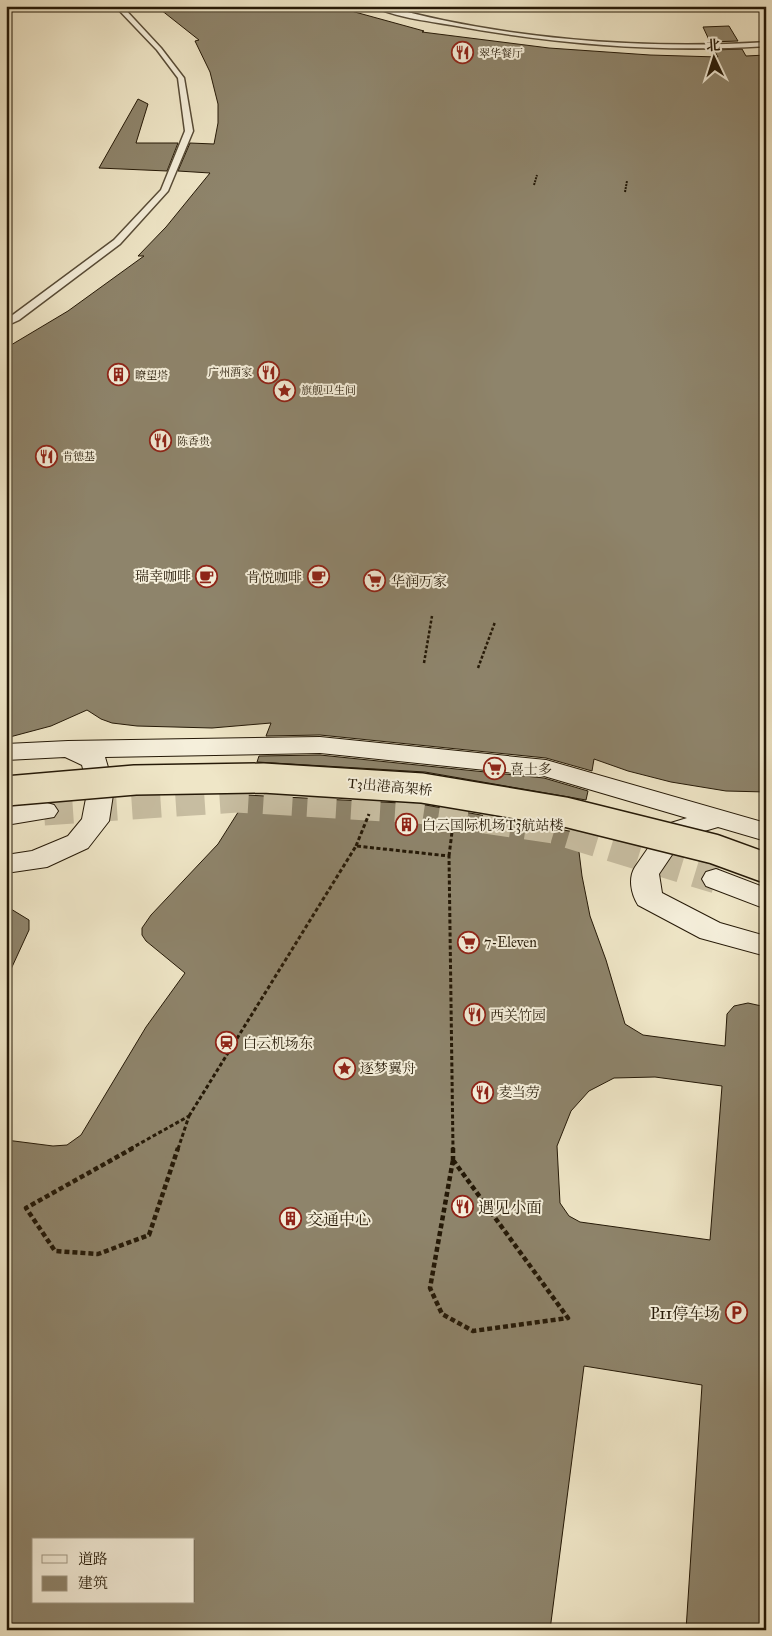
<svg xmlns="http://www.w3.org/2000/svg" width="772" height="1636" font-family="'IM FELL Great Primer','Noto Serif SC',serif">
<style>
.building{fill:#8e846b;stroke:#251907;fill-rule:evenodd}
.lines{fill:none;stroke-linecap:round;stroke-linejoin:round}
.secondary-tunnel{stroke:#c7bda1;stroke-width:29;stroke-dasharray:29 15;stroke-linecap:butt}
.service-casing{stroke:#584c37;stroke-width:3}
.secondary-casing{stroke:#251907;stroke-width:2}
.path-far3{stroke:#251907;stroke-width:2;stroke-dasharray:2 1;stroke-linecap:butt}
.path-far2{stroke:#251907;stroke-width:2.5;stroke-dasharray:3 2;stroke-linecap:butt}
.path-far1{stroke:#251907;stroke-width:3;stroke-dasharray:4 2.5;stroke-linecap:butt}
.path{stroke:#251907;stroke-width:4.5;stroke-dasharray:5 3;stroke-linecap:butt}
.service{fill:#f5efdb;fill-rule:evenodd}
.secondary{fill:#f5efdb;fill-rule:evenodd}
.primary-bridge-casing{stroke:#251907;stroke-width:32;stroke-linecap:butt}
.primary-bridge{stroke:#efe6c7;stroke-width:29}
.labels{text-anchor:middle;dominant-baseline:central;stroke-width:4;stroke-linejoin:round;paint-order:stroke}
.far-poi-label{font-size:11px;fill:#251907;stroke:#f5efdb;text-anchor:start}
.poi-label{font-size:14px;fill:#251907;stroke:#f5efdb;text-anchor:start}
.street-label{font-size:14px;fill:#251907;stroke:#f5efdb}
.near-poi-label{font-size:16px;fill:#251907;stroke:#f5efdb;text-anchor:start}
</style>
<rect width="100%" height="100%" fill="#efe6c7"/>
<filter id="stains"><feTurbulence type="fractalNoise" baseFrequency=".004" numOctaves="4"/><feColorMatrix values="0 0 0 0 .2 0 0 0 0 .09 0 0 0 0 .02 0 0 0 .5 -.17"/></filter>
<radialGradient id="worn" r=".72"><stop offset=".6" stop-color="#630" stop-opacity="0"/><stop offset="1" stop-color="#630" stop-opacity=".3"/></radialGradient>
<path class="building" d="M156 6H333L424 31 422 32 549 48 650 55 718 57 714 50 742 49 746 56 766 55V792L726 791 671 782 628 771 594 759 592 771 546 758 320 735 266 736 271 723 212 728 137 726 112 723 101 719 87 710 51 726 6 738V348L68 311 144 256H138L166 227 210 173 178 171 190 143 214 144 218 123V104L210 72 195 41 199 40Z
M729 26 738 41 710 42 703 27Z
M138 99 148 104 136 143H178L167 171 99 168Z
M320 755 544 778 588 791 586 800 425 772 257 762 259 756Z
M246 795 420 804 580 833 578 844 582 876 590 916 606 960 625 1024 643 1035 725 1046 727 1014 734 1006 748 1003 766 1007V1630H686L702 1385 584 1366 550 1630H6V1140L53 1146 67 1145 81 1135 146 1027 185 973 146 941 142 935V928L151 915 218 844 242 806ZM655 1077 722 1086 710 1240 580 1222 569 1216 560 1203 557 1146 571 1111 589 1091 614 1078ZM34 1540H194V1602H34Z
M6 906 29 920V930L6 980Z"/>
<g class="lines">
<path class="secondary-tunnel" d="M44 811 237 798 418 809 553 829 716 879"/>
<defs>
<path id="service" d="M115 6H122L161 48 184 78 193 131 168 191 120 244 19 320 6 326V320L114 240 161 190 185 131 178 78 157 50Z
M373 6H384C503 39 643 50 766 42V46C661 53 554 44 451 25 428 21 393 17 373 6Z"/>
<path id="secondary" d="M320 737 546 760 766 823V841L718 827 684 837 659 874 662 893 720 923 766 936V956L700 938 638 905C631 894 628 878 635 867L664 825 687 818 544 776 320 753 105 757 114 788 109 821 88 848 47 867 6 873V855L32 851 68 836 82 819 88 788 82 765 65 757 6 760V744L68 741Z
M44 802 54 805 58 811 54 817 6 825V807Z
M716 869 766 888V909L706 886 702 879 706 872Z"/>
</defs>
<use href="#service" class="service-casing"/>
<use href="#secondary" class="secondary-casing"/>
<path class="path-far3" d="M534 185 537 175
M625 192 627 181"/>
<path class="path-far2" d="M424 663 432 616
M478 668 495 622"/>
<path class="path-far1" d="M356 846 369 814
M449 856 453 824
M189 1116 356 846 449 856 453 1149
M130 1149 189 1116
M178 1149 189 1116"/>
<path class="path" d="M133 1148 26 1208 55 1251 98 1254 149 1235 178 1148
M453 1148V1160
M453 1160 568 1318 473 1331 442 1314 430 1288Z"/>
<use href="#service" class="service"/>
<use href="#secondary" class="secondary"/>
<defs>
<path id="primary-bridge" d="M6 791 135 780 263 778 422 788 565 812 714 849 766 868"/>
</defs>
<use href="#primary-bridge" class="primary-bridge-casing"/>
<use href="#primary-bridge" class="primary-bridge"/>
</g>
<defs>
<symbol id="restaurant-ring" viewBox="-11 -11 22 22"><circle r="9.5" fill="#f5efdb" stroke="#8f2418" stroke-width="1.5"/><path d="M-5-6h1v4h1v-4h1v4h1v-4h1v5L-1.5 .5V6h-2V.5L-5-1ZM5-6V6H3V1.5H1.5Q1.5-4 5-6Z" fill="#8f2418"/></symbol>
<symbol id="building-ring" viewBox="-11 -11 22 22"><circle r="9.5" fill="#f5efdb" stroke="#8f2418" stroke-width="1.5"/><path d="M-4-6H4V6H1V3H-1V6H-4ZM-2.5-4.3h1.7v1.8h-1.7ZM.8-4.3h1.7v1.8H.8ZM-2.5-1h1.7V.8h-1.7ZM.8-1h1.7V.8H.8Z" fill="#8f2418"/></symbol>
<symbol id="sight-ring" viewBox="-11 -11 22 22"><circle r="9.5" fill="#f5efdb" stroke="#8f2418" stroke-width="1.5"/><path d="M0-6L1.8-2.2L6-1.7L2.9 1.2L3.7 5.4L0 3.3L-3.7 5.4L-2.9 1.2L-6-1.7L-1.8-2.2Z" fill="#8f2418"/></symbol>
<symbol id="cafe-ring" viewBox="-11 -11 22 22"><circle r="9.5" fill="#f5efdb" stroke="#8f2418" stroke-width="1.5"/><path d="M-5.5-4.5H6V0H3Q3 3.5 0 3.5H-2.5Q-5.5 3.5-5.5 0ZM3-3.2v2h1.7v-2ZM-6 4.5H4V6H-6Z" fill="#8f2418"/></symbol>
<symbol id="supermarket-ring" viewBox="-11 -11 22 22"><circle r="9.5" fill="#f5efdb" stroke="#8f2418" stroke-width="1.5"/><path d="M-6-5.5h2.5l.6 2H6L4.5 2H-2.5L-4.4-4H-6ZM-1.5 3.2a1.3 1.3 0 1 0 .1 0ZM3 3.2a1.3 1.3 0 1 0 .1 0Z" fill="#8f2418"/></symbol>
<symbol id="station-ring" viewBox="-11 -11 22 22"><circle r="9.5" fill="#f5efdb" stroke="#8f2418" stroke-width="1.5"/><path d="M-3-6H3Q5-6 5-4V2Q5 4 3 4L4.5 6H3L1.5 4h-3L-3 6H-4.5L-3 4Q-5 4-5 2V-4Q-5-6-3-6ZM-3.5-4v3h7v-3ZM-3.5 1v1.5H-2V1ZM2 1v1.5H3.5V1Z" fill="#8f2418"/></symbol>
<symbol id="parking-ring" viewBox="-11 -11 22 22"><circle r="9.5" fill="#f5efdb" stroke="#8f2418" stroke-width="1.5"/><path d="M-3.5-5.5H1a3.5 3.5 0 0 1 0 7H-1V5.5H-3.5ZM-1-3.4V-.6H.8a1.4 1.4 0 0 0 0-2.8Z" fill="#8f2418"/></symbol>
</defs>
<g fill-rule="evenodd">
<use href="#restaurant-ring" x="450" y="40" width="25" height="25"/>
<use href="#restaurant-ring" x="256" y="360" width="25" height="25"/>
<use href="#building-ring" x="106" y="362" width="25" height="25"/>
<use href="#sight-ring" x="272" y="378" width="25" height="25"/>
<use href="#restaurant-ring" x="148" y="428" width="25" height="25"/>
<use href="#restaurant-ring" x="34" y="444" width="25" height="25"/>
<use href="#cafe-ring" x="194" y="564" width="25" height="25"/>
<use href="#cafe-ring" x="306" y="564" width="25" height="25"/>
<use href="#supermarket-ring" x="362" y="568" width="25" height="25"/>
<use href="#supermarket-ring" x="482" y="756" width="25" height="25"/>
<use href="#building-ring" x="394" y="812" width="25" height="25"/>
<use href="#supermarket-ring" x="456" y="930" width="25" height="25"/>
<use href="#restaurant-ring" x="462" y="1002" width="25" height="25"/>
<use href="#station-ring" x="214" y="1030" width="25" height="25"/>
<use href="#sight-ring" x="332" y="1056" width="25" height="25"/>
<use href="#restaurant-ring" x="470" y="1080" width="25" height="25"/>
<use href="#restaurant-ring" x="450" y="1194" width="25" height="25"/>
<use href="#building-ring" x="278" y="1206" width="25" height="25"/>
<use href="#parking-ring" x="724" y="1300" width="25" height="25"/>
</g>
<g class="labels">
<g class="far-poi-label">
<text x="479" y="53">翠华餐厅</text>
<text x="252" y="372" text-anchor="end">广州酒家</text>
<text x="135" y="375">瞭望塔</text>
<text x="301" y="390">旗舰卫生间</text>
<text x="177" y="441">陈香贵</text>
<text x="62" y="456">肯德基</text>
</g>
<g class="poi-label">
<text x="191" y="576" text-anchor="end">瑞幸咖啡</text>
<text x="302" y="577" text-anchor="end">肯悦咖啡</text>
<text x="391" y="581">华润万家</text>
<text x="510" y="769">喜士多</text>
<text x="422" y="825">白云国际机场T3航站楼</text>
<text x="484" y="942">7-Eleven</text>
<text x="490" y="1015">西关竹园</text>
<text x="243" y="1043">白云机场东</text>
<text x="360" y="1068">逐梦翼舟</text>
<text x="498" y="1092">麦当劳</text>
</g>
<g class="street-label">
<text transform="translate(390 787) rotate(5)">T3出港高架桥</text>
</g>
<g class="near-poi-label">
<text x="478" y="1207">遇见小面</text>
<text x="307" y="1219">交通中心</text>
<text x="720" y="1313" text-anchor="end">P11停车场</text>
</g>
</g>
<rect width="772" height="1636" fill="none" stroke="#efe6c7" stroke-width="25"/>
<rect x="8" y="8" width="757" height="1621" fill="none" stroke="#251907" stroke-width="2.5"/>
<rect x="12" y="12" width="747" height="1611" fill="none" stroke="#251907"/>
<rect x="32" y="1538" width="162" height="65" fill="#f5efdb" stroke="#a29986"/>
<rect x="42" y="1555" width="25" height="8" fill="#f5efdb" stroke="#a29986"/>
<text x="78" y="1564" font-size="15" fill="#251907">道路</text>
<rect x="42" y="1576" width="25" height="15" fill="#8e846b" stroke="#a29986"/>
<text x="78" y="1588" font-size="15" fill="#251907">建筑</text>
<g transform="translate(714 58) rotate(356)" stroke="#f5efdb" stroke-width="4" paint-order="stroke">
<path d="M0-4L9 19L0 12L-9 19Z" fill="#251907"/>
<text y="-8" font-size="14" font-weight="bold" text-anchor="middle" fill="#251907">北</text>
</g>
<rect width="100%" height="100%" filter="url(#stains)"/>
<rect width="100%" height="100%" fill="url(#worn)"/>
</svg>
